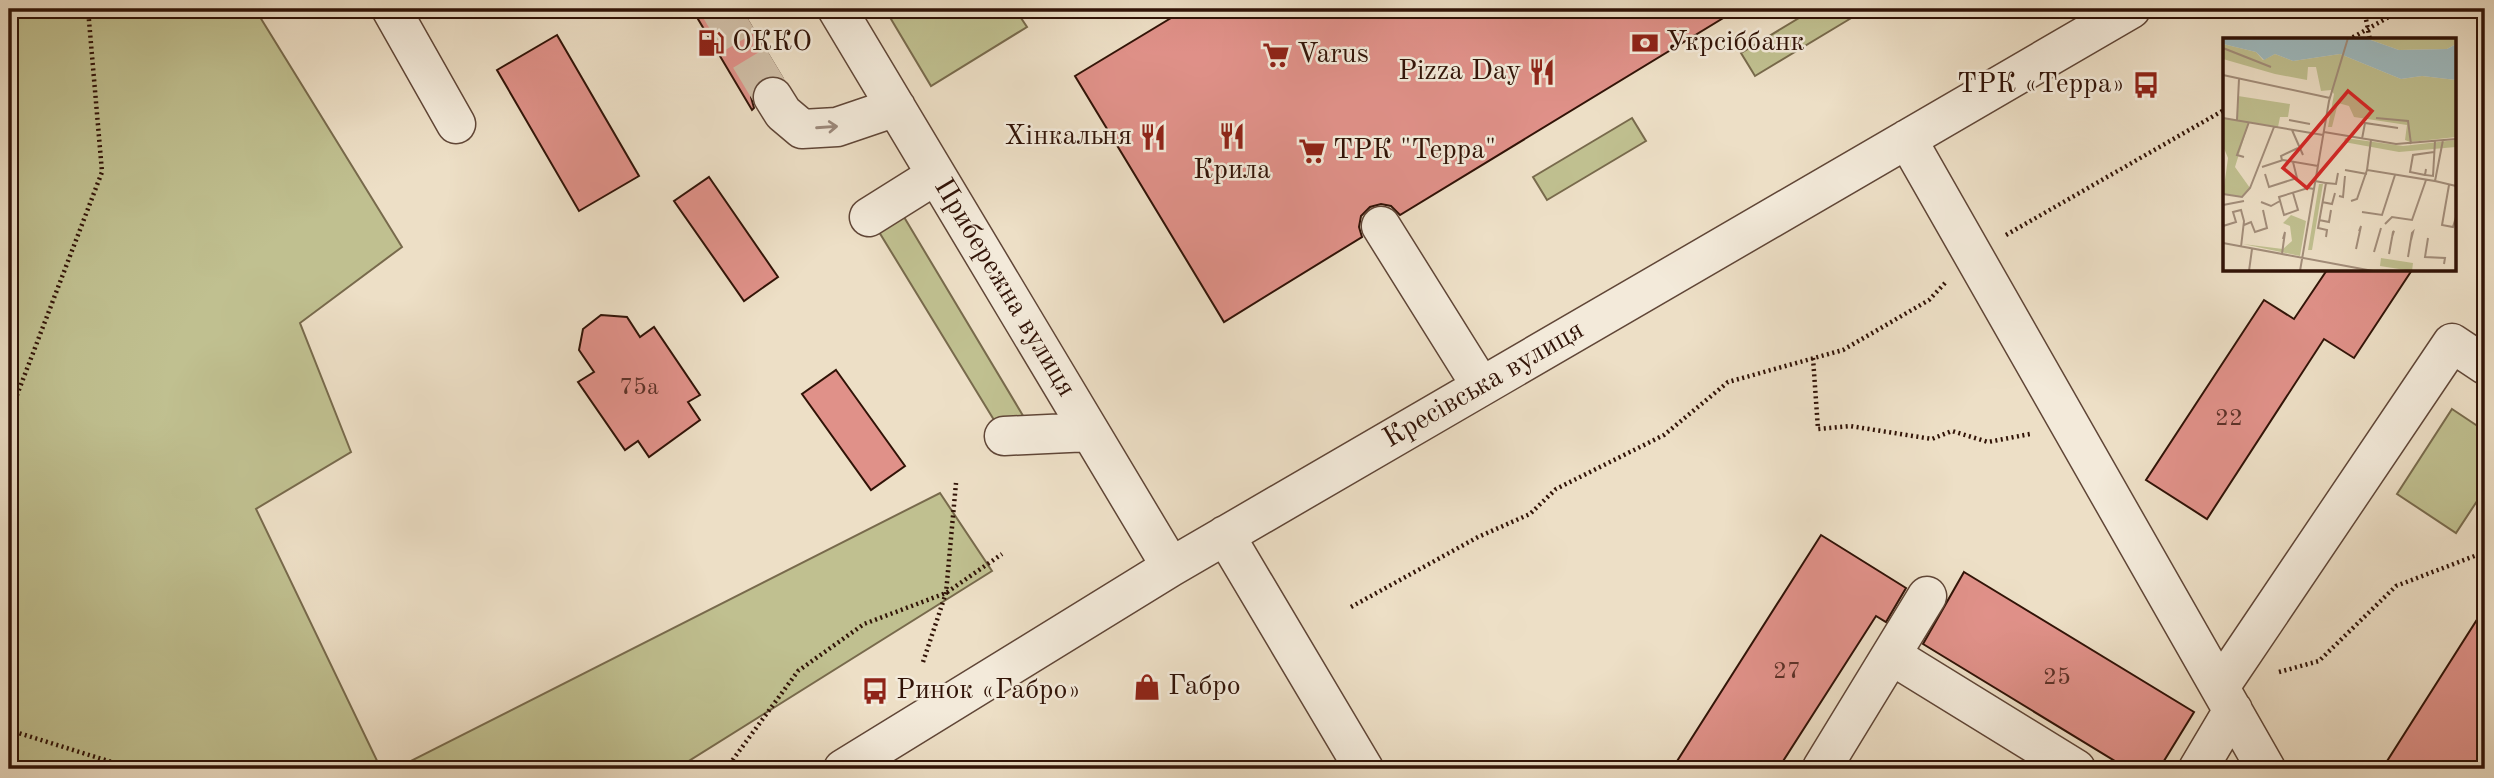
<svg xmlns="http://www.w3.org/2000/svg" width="2494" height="778" font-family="'Old Standard TT',serif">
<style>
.green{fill:#c0c090;stroke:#786a4c;stroke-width:2}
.building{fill:#e09189;stroke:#311307;stroke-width:2}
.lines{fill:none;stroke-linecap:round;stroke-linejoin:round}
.minor-tunnel{stroke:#d1c0a9;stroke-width:38;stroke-dasharray:38 19;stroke-linecap:butt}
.minor-casing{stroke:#604637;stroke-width:41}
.path{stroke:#311307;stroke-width:4.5;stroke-dasharray:2 3.5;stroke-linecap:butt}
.minor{stroke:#f3eada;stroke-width:38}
.oneway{stroke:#9c897b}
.labels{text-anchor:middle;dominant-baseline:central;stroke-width:5;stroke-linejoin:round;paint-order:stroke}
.number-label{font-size:24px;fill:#5d3228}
.poi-label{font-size:28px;fill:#311307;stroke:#f3eada;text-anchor:start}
.street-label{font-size:28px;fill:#311307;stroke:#f3eada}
.inset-road{fill:none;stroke:#a28d7a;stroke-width:2}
.view{fill:#d62828;fill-opacity:0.15;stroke:#d62828;stroke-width:3.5}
.inset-edge{fill:none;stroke:#311307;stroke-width:3.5}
</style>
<rect width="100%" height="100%" fill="#eddfc6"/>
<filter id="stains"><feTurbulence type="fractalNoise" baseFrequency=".00286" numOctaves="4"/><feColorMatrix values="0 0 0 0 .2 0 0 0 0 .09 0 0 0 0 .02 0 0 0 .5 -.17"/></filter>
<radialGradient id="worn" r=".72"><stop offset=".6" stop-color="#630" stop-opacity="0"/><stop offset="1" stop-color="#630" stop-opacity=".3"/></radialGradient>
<path class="green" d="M9 9H255L402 247 300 323 351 452 256 509 381 769H9Z
M885 9H1015L1027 27 931 86Z
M1814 9H1848L1853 17 1755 76 1741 53Z
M1632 118 1646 141 1547 200 1533 177Z
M901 212 1025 419 994 420 876 227Z
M2452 409 2485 431V489L2456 533 2397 494Z
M940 493 992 571 676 769H395Z"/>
<path class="building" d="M692 9H741L782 77 772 75 762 78 754 86 751 97 754 108 752 110Z
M1186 9H1738L1400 215 1391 206 1381 204 1370 207 1361 216 1359 227 1362 237 1224 322 1075 76Z
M557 35 639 176 579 211 497 70Z
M709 177 778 277 744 301 674 201Z
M2327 270H2412L2354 358 2324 339 2207 519 2146 480 2264 300 2294 319Z
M601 315 627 317 640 337 654 327 700 395 688 402 700 420 649 457 638 441 625 450 578 382 594 372 579 350 583 329Z
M836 370 905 466 871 490 802 394Z
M1821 535 1906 588 1886 622 1876 616 1778 769H1672Z
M1964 572 2194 712 2159 769H2128L1923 644Z
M2485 607V750L2473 769H2382Z"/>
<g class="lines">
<path class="minor-tunnel" d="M720 9 773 97"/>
<defs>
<path id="minor" d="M391 9 456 124
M837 9 1171 567
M773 97 783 113 802 129 837 127 896 107
M1907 139 2266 769
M869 217 936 175
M1381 226 1481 386
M1004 436 1090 432
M1225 535 1364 769
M1891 655 2076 769
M2220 687 2452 343 2485 365
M843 769 1171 567 2131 9
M1823 769 1822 768 1927 596
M2198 769 2233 710"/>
</defs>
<use href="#minor" class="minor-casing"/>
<path class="path" d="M2364 9 2370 40
M2348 40 2403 9
M2006 235 2224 110
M1813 358 1818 429 1850 426 1932 439 1952 431 1988 442 2030 434
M9 416 102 172 88 9
M1351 607 1478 537 1530 514 1556 489 1664 435 1728 382 1843 350 1929 300 1945 283
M923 662 946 593 956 483
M2279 672 2319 661 2396 586 2485 552
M9 730 134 769
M726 769 798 671 864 624 946 593 1002 554"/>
<use href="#minor" class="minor"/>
</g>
<defs><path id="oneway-shaft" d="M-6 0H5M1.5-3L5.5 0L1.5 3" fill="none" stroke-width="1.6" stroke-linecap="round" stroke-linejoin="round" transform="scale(1.75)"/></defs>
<use class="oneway" href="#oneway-shaft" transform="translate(827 127) rotate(-4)"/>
<defs>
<symbol id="fuel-bare" viewBox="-9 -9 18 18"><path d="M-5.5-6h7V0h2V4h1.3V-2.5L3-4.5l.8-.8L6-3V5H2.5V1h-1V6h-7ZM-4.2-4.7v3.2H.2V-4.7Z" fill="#8f2418" stroke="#f3eada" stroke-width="2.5" paint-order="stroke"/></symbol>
<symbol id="bank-bare" viewBox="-9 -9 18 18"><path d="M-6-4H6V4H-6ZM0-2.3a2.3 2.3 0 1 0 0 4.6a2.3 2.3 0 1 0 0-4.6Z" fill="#8f2418" stroke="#f3eada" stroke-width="2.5" paint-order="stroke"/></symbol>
<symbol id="supermarket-bare" viewBox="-9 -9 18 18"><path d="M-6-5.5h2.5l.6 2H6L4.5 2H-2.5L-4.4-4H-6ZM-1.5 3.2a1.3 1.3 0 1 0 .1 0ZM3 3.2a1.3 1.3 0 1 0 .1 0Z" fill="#8f2418" stroke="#f3eada" stroke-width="2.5" paint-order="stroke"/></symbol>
<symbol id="restaurant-bare" viewBox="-9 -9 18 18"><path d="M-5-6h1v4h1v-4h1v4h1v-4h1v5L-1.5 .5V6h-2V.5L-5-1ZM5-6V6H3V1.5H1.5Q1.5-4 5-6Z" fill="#8f2418" stroke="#f3eada" stroke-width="2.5" paint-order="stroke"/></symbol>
<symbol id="bus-bare" viewBox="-9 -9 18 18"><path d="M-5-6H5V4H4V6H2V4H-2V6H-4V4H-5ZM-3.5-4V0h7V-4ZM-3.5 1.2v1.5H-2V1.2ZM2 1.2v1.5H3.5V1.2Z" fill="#8f2418" stroke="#f3eada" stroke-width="2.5" paint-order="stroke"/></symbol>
<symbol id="shop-bare" viewBox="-9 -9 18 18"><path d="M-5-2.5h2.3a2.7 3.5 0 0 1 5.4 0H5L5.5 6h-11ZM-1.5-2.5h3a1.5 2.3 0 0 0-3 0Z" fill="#8f2418" stroke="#f3eada" stroke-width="2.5" paint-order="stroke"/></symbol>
</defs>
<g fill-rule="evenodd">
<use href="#fuel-bare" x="692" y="24" width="38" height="38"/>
<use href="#bank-bare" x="1626" y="24" width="38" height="38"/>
<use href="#supermarket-bare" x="1257" y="36" width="38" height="38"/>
<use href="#restaurant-bare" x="1523" y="53" width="38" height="38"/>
<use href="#bus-bare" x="2127" y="66" width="38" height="38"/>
<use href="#restaurant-bare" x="1213" y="117" width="38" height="38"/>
<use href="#restaurant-bare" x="1134" y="118" width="38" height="38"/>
<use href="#supermarket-bare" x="1293" y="132" width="38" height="38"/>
<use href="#shop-bare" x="1128" y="668" width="38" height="38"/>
<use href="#bus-bare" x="856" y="672" width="38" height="38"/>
</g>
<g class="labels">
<g class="number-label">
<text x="639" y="388">75а</text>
<text x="2229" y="419">22</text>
<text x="1787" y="672">27</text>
<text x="2057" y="678">25</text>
</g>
<g class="poi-label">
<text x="732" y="43">ОККО</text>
<text x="1666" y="43">Укрсіббанк</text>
<text x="1297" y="55">Varus</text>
<text x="1521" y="72" text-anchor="end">Pizza Day</text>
<text x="2125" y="85" text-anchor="end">ТРК «Терра»</text>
<text x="1132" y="137" text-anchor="end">Хінкальня</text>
<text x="1333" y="151">ТРК "Терра"</text>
<text x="1232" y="171" text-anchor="middle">Крила</text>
<text x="1168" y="687">Габро</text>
<text x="896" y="691">Ринок «Габро»</text>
</g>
<g class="street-label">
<text transform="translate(1004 288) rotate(59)">Прибережна вулиця</text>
<text transform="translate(1484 385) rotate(-30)">Кресівська вулиця</text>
</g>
</g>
<g transform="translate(2223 38)">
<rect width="233" height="233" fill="#eddfc6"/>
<path d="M125 0H233V6L224 11 176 12 145 1ZM0 6 33 14 40 22 52 16 70 23 117 16 178 41 199 38 233 42V99L187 104 182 102 184 87 131 79 126 68 115 65 109 89H105L111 56 108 52 98 53 93 29H85L84 42 52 36 0 21ZM15 58 67 66 65 79H57L55 89 26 84 12 129 27 150 19 159 0 156 5 120 0 108V80L14 82ZM122 100 180 108 233 102V109L176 114 121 104ZM96 146H100L89 212H85ZM68 177 83 183 77 218 20 206 60 211 69 203 67 188 60 185ZM158 220 190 225 189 233 157 228Z" fill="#c0c090"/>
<path d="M0 0 145 1 176 12 224 11 233 6V42L199 38 178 41 117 16 70 23 52 16 41 22 33 14 0 6Z" fill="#9ebabf"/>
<path class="inset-road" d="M0 10 48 29M0 37 107 60M0 80 100 97M153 80 185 83 188 106M14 82 16 41M66 82 87 86M69 92 80 117M101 94 173 106 233 101M139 101 142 85 175 90M148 102 144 132 212 143 220 102M21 119 14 117 26 84M59 122 58 118 75 110M39 129 60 122 95 128M203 131 202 137 210 138 212 103M122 132 144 136M42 136 46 149 74 140 70 124M202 137 187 134 190 117 211 114M92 143 103 145 95 190 104 192 103 199M212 143 233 148M103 145 113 146 115 135M226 147 219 187 230 189 233 179M70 155 75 172 61 177 56 159 85 150 91 151M0 156 19 159 27 150 51 89M116 158 120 159 122 138M128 163 134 161 144 132M38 164 48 168 57 163M99 164 109 166 112 155M0 167 21 163M139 174 159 177 172 137M96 182 106 184 108 172M162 186 169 179 189 182 203 142M21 187 28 184 32 194 44 190 40 172M0 188 13 184 10 174 18 172 21 183 18 209M205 200 202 219 222 220 221 226M0 205 150 233M133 211 138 188 136 193M151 214 158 190M59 216 62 194 60 201M166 216 170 194 171 193 169 199M185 219 189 195 190 194 188 202M26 233 29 211M77 233 106 63 125 0"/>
<path class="view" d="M125 53 149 73 84 150 60 130Z"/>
<rect width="233" height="233" class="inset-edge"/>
</g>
<rect width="2494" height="778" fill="none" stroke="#eddfc6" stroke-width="35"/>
<rect x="10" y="10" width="2473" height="757" fill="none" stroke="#311307" stroke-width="3.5"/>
<rect x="18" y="18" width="2459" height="743" fill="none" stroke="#311307" stroke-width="2"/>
<rect width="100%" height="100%" filter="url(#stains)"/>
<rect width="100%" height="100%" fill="url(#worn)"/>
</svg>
